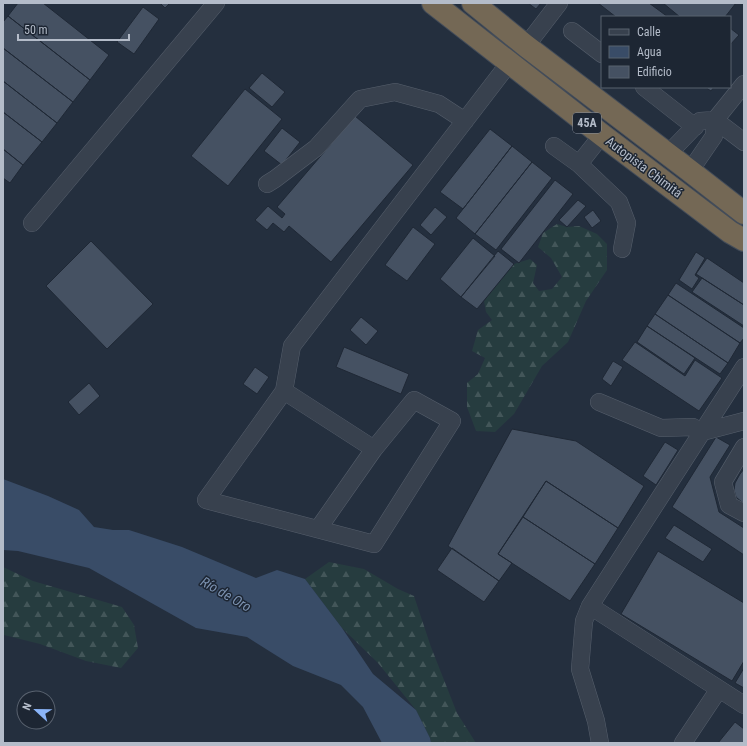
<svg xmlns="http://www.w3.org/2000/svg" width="747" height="746" font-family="'Roboto Condensed',sans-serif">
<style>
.forest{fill:url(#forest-firs)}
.water{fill:#394c67}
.building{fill:#455162;stroke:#1f2835}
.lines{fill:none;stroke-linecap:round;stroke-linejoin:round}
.minor-casing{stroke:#565f6c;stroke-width:18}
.highway-casing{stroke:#434c59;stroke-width:24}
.minor{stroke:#38414e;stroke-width:17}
.highway{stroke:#746855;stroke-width:22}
.labels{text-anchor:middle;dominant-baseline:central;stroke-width:3;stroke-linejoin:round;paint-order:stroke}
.shield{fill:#1d2633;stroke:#878f9c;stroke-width:1}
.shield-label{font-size:12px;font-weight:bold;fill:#b4bcc9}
.street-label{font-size:13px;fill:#b4bcc9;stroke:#1d2633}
.water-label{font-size:14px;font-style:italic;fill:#7c92b1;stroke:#1d2633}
</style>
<defs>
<pattern id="forest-firs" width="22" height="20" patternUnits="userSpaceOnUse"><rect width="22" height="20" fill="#263c3f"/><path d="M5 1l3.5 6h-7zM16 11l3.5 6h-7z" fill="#435659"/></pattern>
</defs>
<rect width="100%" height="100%" fill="#242f3e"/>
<path class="forest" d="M557 224 567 227 579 226 597 234 607 244V270L586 301 568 342 542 366 514 414 495 432 476 431 467 407V383L478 374 485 358 472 351 478 330 492 320 486 312 484 301 514 264 530 259 537 265 533 283 539 291 552 289 562 277 551 258 538 247 543 233Z
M329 562 364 569 398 589 414 596 431 647 457 713 476 743H431L430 738 416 710 378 663 342 628 305 579Z
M3 567 33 581 122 607 134 625 138 648 121 668 86 661 40 644 4 635 3 632Z"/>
<path class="water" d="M3 479 48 496 79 510 94 527 113 530H129L182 547 256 578 277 570 305 579 342 628 373 674 416 710 430 738 431 743H382L363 707 341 685 293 666 247 637 196 628 89 568 18 551 3 550Z"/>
<path class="building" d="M18 3H43L109 55 90 80 8 16Z
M160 3H170L165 8Z
M528 3H541L536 9Z
M598 3H649L668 17H616Z
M663 3H736L725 17H680Z
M143 7 159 19 134 54 117 42Z
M8 16 90 80 73 102 3 48V22Z
M730 28 739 35 730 45Z
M3 48 73 102 57 123 3 81Z
M262 73 285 92 272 107 249 88Z
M3 81 57 123 42 142 3 112Z
M705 87H714L711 91Z
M245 89 282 119 228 186 191 156Z
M3 112 42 142 23 165 3 149Z
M355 116 413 165 331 262 289 226 284 232 273 223 267 230 255 220 268 206 282 218 285 214 277 207Z
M282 128 300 142 282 165 264 151Z
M490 129 512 146 463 209 440 192Z
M512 146 532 162 475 234 456 218Z
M3 149 23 165 10 183 3 178Z
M532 162 552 178 496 250 475 234Z
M555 180 573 194 519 263 501 249Z
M578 200 586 206 567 227 559 220Z
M435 207 447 217 431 235 420 225Z
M593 210 601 221 592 228 584 217Z
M413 227 435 244 407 281 385 265Z
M473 238 495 256 461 297 440 279Z
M91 241 153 304 107 349 46 286Z
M498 251 514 264 477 309 461 297Z
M696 252 705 258 695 275 699 278 692 289 679 280Z
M707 258 744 283V305L696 274Z
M702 278 744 305V326L692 292Z
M676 283 744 328V338L740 343 668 295Z
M668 295 740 343 728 363 655 314Z
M655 314 728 363 720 374 647 326Z
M361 317 378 331 366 345 350 330Z
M647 326 695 358 684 374 637 342Z
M635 342 685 376 695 360 722 378 699 411 622 360Z
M344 347 409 374 401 394 336 367Z
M613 361 623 367 611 386 602 379Z
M255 367 269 377 257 394 243 384Z
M89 383 100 396 79 415 68 402Z
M512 429 576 441 644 486 618 528 546 481 498 554 512 563 499 581 448 546Z
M716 437 730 445 710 477 719 512 744 528V555L672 507Z
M665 442 678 450 656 485 643 476Z
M744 469V504L736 497 734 490 735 483 740 474Z
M546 481 618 528 595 564 523 517Z
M523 517 595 564 570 601 498 554Z
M674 525 712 549 703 562 665 538Z
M452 548 499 581 484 602 437 570Z
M658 551 744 603V661L732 681 621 614Z
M744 668V688L735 683Z
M735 722 744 729V743H718Z"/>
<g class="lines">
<defs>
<path id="minor" d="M572 31 602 54
M526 46 559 3
M644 87 695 127
M554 146 579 164 619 202 627 223 622 249
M668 154 700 121 715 120 744 142
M579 164 602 135
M690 171 714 136 715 120 744 84
M267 184 275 179 316 148 360 99 395 92 439 104 465 121
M32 223 216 3
M284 391 374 449 414 400 452 421 374 544 206 500 284 391 292 346 510 62
M599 402 661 428 693 427 702 432 744 421
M744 447 723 482 729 505 744 513
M318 529 374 449
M590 606 744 705
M600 743 596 721 580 669 584 621 590 606 744 367
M683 743 719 689"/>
<path id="highway" d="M433 3 602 135 730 232 744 240
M473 3 526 46 690 171 744 213"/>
</defs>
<use href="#minor" class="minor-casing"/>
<use href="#highway" class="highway-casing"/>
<use href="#minor" class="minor"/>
<use href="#highway" class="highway"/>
</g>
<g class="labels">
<rect class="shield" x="573" y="113" width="28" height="20" rx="3"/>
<g class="shield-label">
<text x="587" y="123">45A</text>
</g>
<g class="street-label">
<text transform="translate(644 167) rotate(37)">Autopista Chimitá</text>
</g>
<g class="water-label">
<text transform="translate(226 594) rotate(30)">Río de Oro</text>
</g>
</g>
<rect width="747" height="746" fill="none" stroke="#b4bcc9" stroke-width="8"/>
<rect x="601" y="16" width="130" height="72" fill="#1d2633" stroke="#59626f"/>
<rect x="609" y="29" width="20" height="6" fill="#38414e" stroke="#59626f"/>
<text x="637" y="36" font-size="12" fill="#b4bcc9">Calle</text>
<rect x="609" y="46" width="20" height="12" fill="#394c67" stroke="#59626f"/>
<text x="637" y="56" font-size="12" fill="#b4bcc9">Agua</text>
<rect x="609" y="66" width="20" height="12" fill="#455162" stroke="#59626f"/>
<text x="637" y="76" font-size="12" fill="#b4bcc9">Edificio</text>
<g transform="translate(36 710) rotate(292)"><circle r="19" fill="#1d2633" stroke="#59626f"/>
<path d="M0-3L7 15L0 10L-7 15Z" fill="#8ab4f8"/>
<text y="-6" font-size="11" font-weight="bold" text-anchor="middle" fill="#b4bcc9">N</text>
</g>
<path d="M18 34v6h111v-6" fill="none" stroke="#b4bcc9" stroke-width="2"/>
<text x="24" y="34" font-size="12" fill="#b4bcc9" stroke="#1d2633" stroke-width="3" paint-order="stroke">50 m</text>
</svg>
